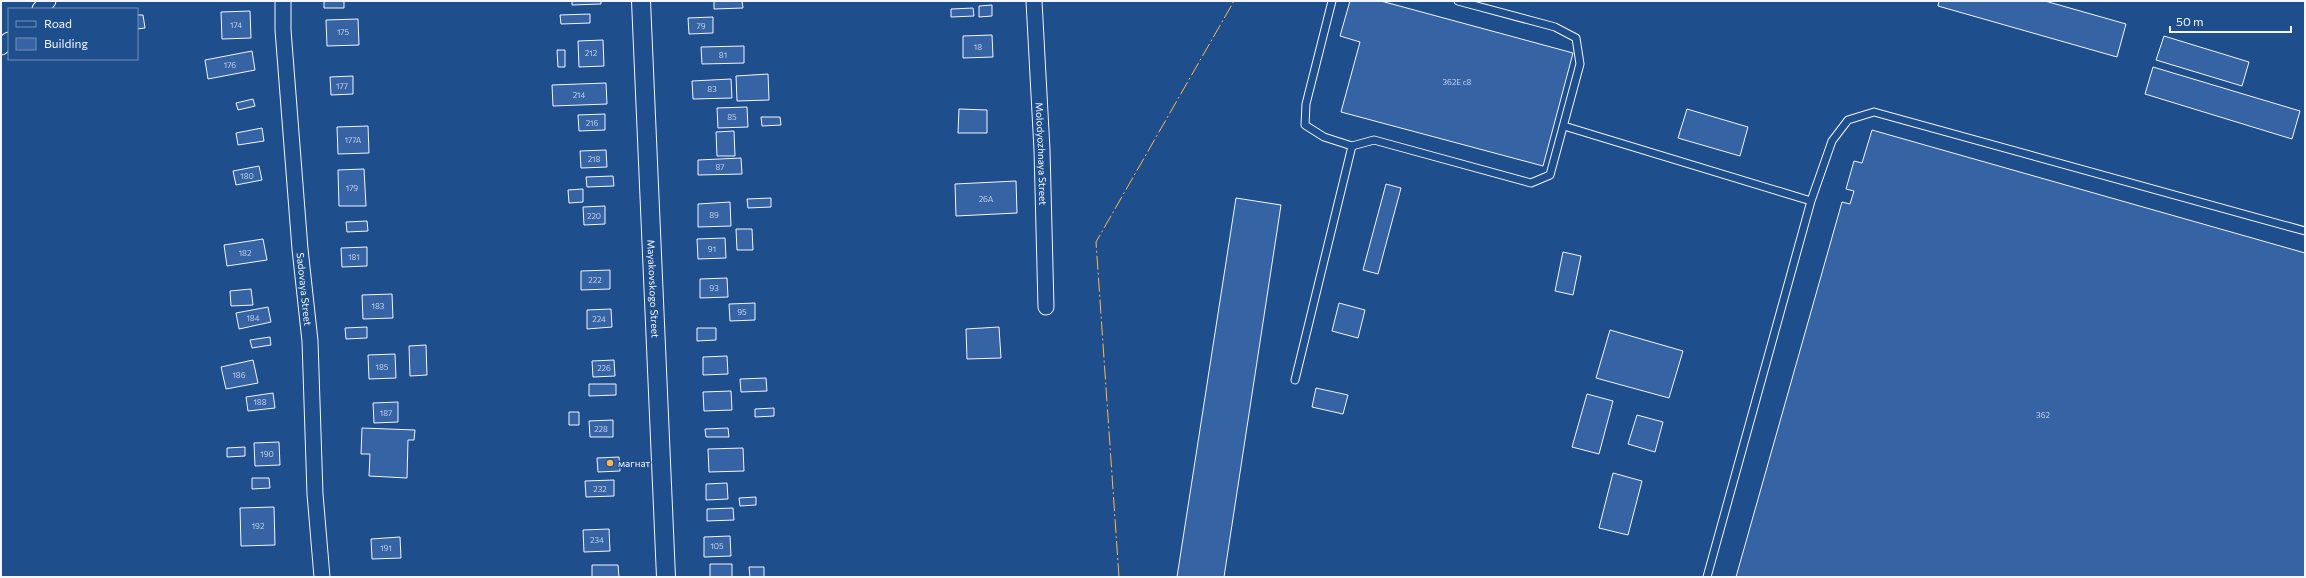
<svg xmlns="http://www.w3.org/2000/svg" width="2306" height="578" font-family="Commissioner,sans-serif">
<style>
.building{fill:#3563a3;stroke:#f2f6ff}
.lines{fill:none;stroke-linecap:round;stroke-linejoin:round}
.service-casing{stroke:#f2f6ff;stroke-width:9}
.minor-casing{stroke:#f2f6ff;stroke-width:17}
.tertiary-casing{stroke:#f2f6ff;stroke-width:20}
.service{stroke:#1f4e8c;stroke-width:7}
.minor{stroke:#1f4e8c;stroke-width:15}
.tertiary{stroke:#1f4e8c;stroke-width:18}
.power{stroke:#ffb74d;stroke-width:1;stroke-dasharray:14 3 2 3;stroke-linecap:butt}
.poi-dot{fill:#ffb74d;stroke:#1f4e8c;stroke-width:1.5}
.labels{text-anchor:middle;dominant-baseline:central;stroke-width:3;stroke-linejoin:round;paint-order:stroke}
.number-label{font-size:8px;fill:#c3d1e8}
.street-label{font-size:10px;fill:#f2f6ff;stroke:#1f4e8c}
.poi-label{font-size:10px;fill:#f2f6ff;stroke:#1f4e8c;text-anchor:start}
</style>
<rect width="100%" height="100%" fill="#1f4e8c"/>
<path class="building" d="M324 1H344V8H324Z
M572 1H601V4L572 5Z
M714 1H742L743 8 714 9Z
M1350 1H1381L1573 53 1543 166 1341 112 1360 42 1340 36Z
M1939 1H2045L2126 24 2117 57 1938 6Z
M992 5V16L979 17V6Z
M973 8 974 16 951 17V9Z
M250 11 251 38 222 39 221 12Z
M590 14V23L561 24 560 15Z
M137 15H143L145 28 137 29Z
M713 17V33L689 34 688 18Z
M358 19 359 45 327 46 326 20Z
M992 35 993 57 963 58V36Z
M2164 36 2249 62 2242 86 2156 60Z
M603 40 604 66 579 67 578 41Z
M744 46V63L702 64 701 47Z
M557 50H565V67H558Z
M252 51 255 70 208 79 205 60Z
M2153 67 2300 111 2292 139 2145 94Z
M768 74 769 100 737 101 736 76Z
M353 76V94L331 95 330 77Z
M731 79 732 98 693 99 692 81Z
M606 83 607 104 553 106 552 85Z
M253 99 255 106 238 110 236 103Z
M747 107 748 127 718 128 717 108Z
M959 109 987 110V133H958Z
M1687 109 1748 127 1740 156 1678 138Z
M605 114V130L579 131 578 115Z
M761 117H780L781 125 762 126Z
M368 126 369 153 338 154 337 127Z
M262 128 264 141 238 145 236 133Z
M1872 130 2305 253V577H1736L1842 202 1850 204 1854 191 1846 189 1854 161 1862 163Z
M734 131 735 156H717L716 132Z
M606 150 607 167 581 168 580 151Z
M741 158 742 174 698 175V160Z
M259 166 262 180 236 185 233 171Z
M364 169 366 206H339L338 170Z
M613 176 614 186 587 187 586 177Z
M1016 181 1017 213 956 216 955 184Z
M1386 184 1401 188 1378 274 1363 270Z
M583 189V202L569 203 568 190Z
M771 198V207L748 208 747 199Z
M1236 198 1281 205 1224 577H1177Z
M730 202 731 226 698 227V204Z
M605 206V224L584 225 583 207Z
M367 221 368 231 347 232 346 222Z
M736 229H752L753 250H737Z
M725 238 726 258 698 259 697 239Z
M263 239 267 260 227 266 224 245Z
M367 247V266L342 267 341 248Z
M1563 252 1581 256 1573 295 1555 291Z
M610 270V289L581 290V271Z
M727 278 728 297 700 298V279Z
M251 289 253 305 231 306 230 291Z
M392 294 393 318 363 319 362 295Z
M755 303V320L730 321 729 304Z
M1339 303 1365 310 1358 338 1332 331Z
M268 307 271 322 239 329 236 313Z
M611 309 612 327 587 329V310Z
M367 327V338L346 339 345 328Z
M999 327 1001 358 967 359 966 329Z
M697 328H716V340L697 341Z
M1610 330 1683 351 1669 398 1596 378Z
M270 337 271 345 252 348 250 340Z
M426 345 427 375 410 376 409 346Z
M395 354 396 378 369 379 368 355Z
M727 356 728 374 703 375V357Z
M253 360 258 383 226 389 221 367Z
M614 360 615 376 593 377 592 361Z
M766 378 767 391 741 392 740 379Z
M589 384H616V395L589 396Z
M1316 388 1348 395 1343 414 1312 407Z
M731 391 732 410 704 411 703 392Z
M273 393 275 408 248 411 246 397Z
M1587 394 1613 401 1599 454 1572 447Z
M398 402V422L374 423 373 403Z
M774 408V416L755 417V409Z
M569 412H579V425H569Z
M1637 415 1663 422 1655 452 1628 444Z
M613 420V437H590L589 421Z
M362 428 415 430 414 440H408L407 478 369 476 370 454H361Z
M728 428 729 437H706L705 429Z
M279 442 280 465 255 466 254 443Z
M245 447V456L227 457V448Z
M743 448 744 471 709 472 708 449Z
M619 457 620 471 598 472 597 458Z
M1613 473 1642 481 1628 535 1599 528Z
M252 478H269L270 488 252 489Z
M614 480V496L586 497 585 481Z
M727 483 728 499 706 500V484Z
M756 497V505L740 506 739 498Z
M274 507 275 545 241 546 240 508Z
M733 508 734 520 707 521V509Z
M609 529 610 551 584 552 583 530Z
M730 536 731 556 704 557V537Z
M400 537 401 558 372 559 371 539Z
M710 564H732V577H710Z
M592 565H618L619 577H592Z
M749 567H764V577H750Z"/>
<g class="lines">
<defs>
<path id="service" d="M1332 1 1306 104 1305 125 1324 137 1352 146 1374 140 1531 183 1550 175 1580 64 1576 38 1555 27 1458 1
M1564 126 1811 201
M1295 380 1352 146
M1707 577 1811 201 1832 141 1848 120 1874 112 2305 231"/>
<g id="minor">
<path id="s1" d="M283 1V30L300 249 310 341 315 494 322 577"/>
<path id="s2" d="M1034 1 1042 150 1046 307"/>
<path d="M40 9 48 1"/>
<path d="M1 47 9 40"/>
</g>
<g id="tertiary">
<path id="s3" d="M641 1 666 577"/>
</g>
</defs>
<use href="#service" class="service-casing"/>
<use href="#minor" class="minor-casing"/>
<use href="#tertiary" class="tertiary-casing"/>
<use href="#service" class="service"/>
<use href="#minor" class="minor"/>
<use href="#tertiary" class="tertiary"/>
<path class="power" d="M1119 577 1096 242 1234 1"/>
</g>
<circle class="poi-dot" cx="610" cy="463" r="4"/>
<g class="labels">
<g class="number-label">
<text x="236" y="25">174</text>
<text x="701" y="26">79</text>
<text x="343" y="32">175</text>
<text x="978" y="47">18</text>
<text x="591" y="53">212</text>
<text x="723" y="55">81</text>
<text x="230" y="65">176</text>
<text x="1457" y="82">362Е с8</text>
<text x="342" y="86">177</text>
<text x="712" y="89">83</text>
<text x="579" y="95">214</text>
<text x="732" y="117">85</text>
<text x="592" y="123">216</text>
<text x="353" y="140">177А</text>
<text x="594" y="159">218</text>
<text x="720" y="167">87</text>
<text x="247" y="176">180</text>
<text x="352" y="188">179</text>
<text x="986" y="199">26А</text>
<text x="714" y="215">89</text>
<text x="594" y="216">220</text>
<text x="712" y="249">91</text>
<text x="245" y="253">182</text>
<text x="354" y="257">181</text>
<text x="595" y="280">222</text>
<text x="714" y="288">93</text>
<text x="378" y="306">183</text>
<text x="742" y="312">95</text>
<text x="253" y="318">184</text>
<text x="599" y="319">224</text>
<text x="382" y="367">185</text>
<text x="604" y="368">226</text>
<text x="239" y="375">186</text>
<text x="260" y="402">188</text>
<text x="386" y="413">187</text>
<text x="2043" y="415">362</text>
<text x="601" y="429">228</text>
<text x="267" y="454">190</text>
<text x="600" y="489">232</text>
<text x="258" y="526">192</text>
<text x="597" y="540">234</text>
<text x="717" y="546">105</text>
<text x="386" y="548">191</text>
</g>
<g class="street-label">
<text stroke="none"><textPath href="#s2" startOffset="153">Molodyozhnaya Street</textPath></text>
<text stroke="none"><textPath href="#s1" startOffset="289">Sadovaya Street</textPath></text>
<text stroke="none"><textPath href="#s3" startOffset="288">Mayakovskogo Street</textPath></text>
</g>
<g class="poi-label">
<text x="618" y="463">магнат</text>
</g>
</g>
<rect width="2306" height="578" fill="none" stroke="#f2f6ff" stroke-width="4"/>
<rect x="8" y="8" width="130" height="52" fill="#1f4e8c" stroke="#7391ba"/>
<rect x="16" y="21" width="20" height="6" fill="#1f4e8c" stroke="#7391ba"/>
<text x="44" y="28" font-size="12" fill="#f2f6ff">Road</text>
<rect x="16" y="38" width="20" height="12" fill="#3563a3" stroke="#7391ba"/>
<text x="44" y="48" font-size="12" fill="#f2f6ff">Building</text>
<path d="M2170 26v6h121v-6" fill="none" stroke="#f2f6ff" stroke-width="2"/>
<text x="2176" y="26" font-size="12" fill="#f2f6ff" stroke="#1f4e8c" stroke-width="3" paint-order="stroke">50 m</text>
</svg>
